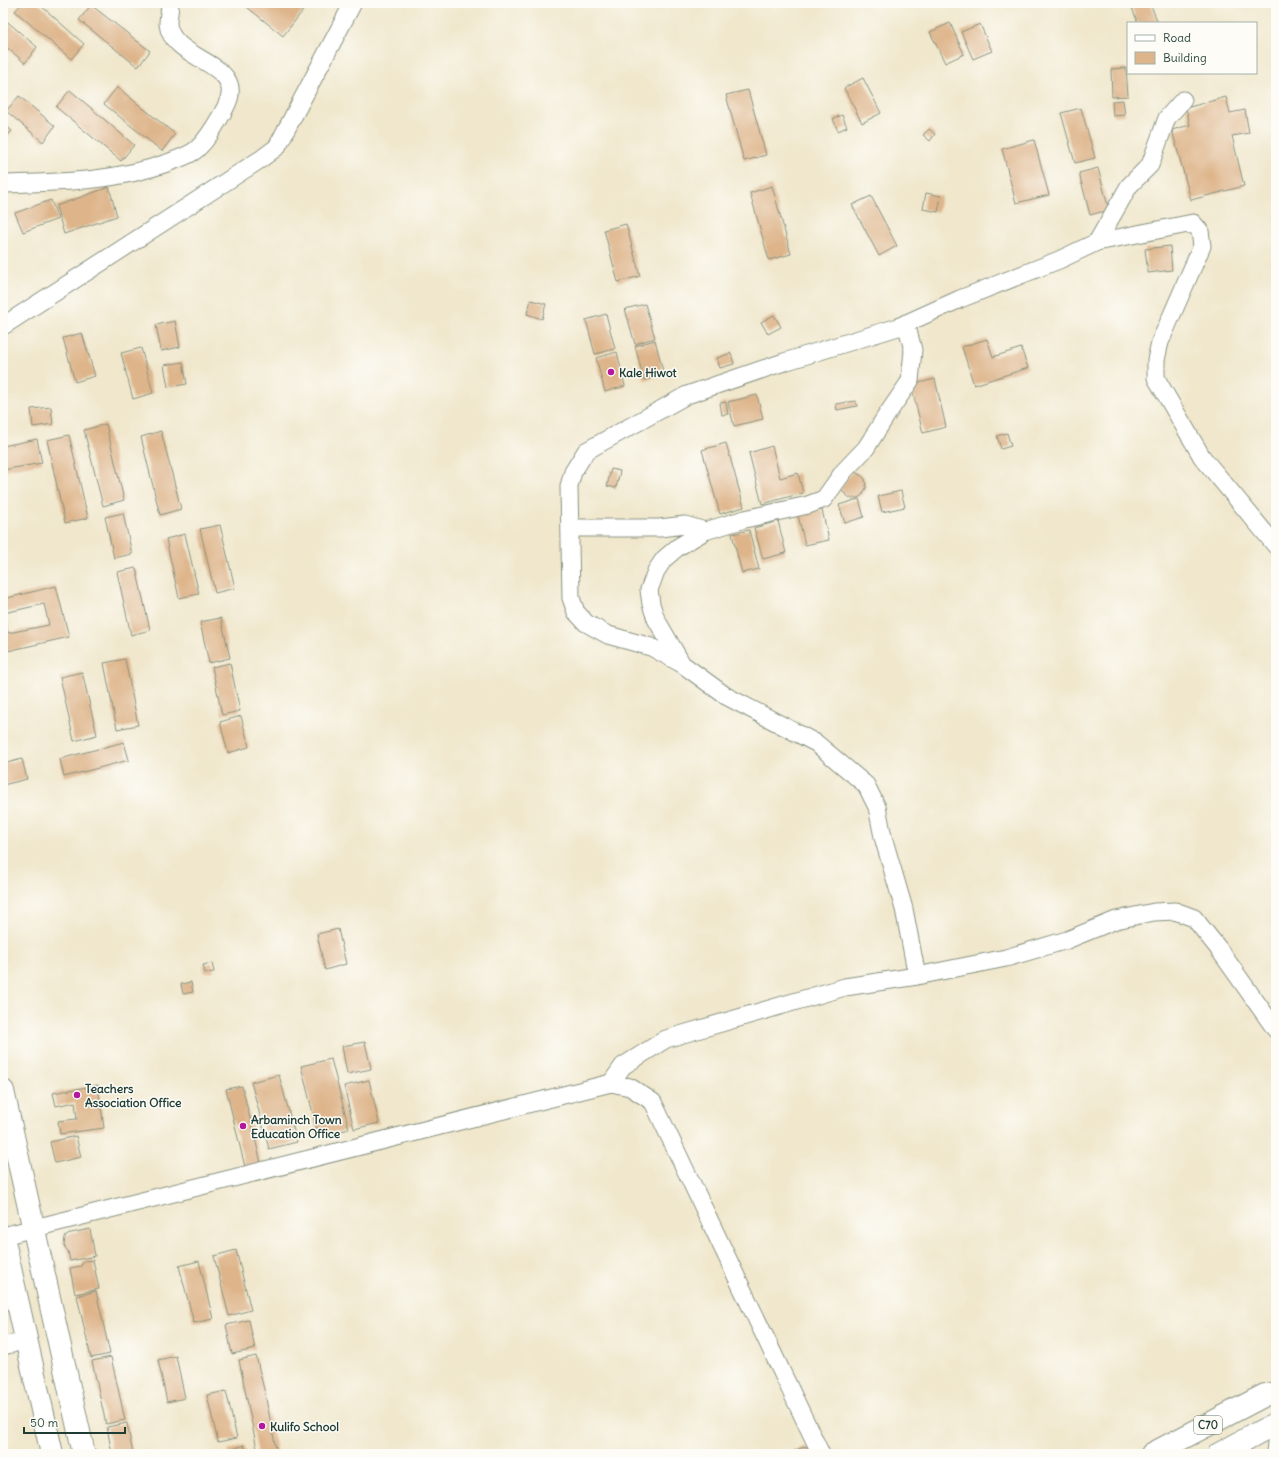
<svg xmlns="http://www.w3.org/2000/svg" width="1279" height="1457" font-family="Delius,sans-serif">
<style>
.building{fill:#deb58b;fill-rule:evenodd}
.lines{fill:none;stroke-linecap:round;stroke-linejoin:round}
.minor-casing{stroke:#889280;stroke-width:19}
.major-casing{stroke:#889280;stroke-width:24}
.highway-casing{stroke:#889280;stroke-width:24}
.minor{stroke:#fff;stroke-width:17}
.major{stroke:#fff;stroke-width:22}
.highway{stroke:#fff;stroke-width:22}
.poi-dot{fill:#b5179e;stroke:#fdfcf7;stroke-width:1.5}
.labels{text-anchor:middle;dominant-baseline:central;stroke-width:3;stroke-linejoin:round;paint-order:stroke}
.shield{fill:#fdfcf7;stroke:#62766e;stroke-width:1}
.shield-label{font-size:11px;font-weight:bold;fill:#1f3d34}
.poi-label{font-size:12px;font-weight:bold;fill:#1f3d34;stroke:#fdfcf7;text-anchor:start}
</style>
<rect width="100%" height="100%" fill="#fdfcf7"/>
<filter id="ink" filterUnits="userSpaceOnUse"><feTurbulence type="fractalNoise" baseFrequency=".025" numOctaves="2"/><feDisplacementMap in="SourceGraphic" scale="8" xChannelSelector="R" yChannelSelector="G"/><feConvolveMatrix kernelMatrix="1 2 1 2 8 2 1 2 1" color-interpolation-filters="sRGB"/></filter>
<filter id="wash" filterUnits="userSpaceOnUse"><feTurbulence type="fractalNoise" baseFrequency=".012" numOctaves="4" result="noise"/><feDisplacementMap in="SourceGraphic" scale="16" xChannelSelector="R" yChannelSelector="G"/><feGaussianBlur stdDeviation="0.9" result="paint"/><feColorMatrix in="noise" values="0 0 0 0 0 0 0 0 0 0 0 0 0 0 0 0 0 1.4 0 .05"/><feComposite in="paint" operator="in"/></filter>
<g filter="url(#wash)">
<rect width="100%" height="100%" fill="#f0e7cc"/>
<g id="blocks">
<path class="building" d="M22 3H38L84 44 71 59 15 11Z
M242 3H309L283 36Z
M1130 3H1150L1158 23H1138Z
M91 5 150 51 138 67 79 20Z
M3 18 37 47 25 63 3 44Z
M950 23 964 54 945 63 930 32Z
M980 24 992 51 973 59 961 32Z
M1126 68 1128 96 1112 97 1111 69Z
M863 78 881 113 862 123 844 88Z
M117 87 175 134 162 151 104 104Z
M70 90 134 145 121 161 56 107Z
M748 90 766 155 744 161 726 95Z
M19 96 55 126 43 142 6 111Z
M1226 97 1230 113 1245 110 1249 133 1232 136 1244 186 1191 200 1172 130 1190 125 1186 108Z
M1123 100 1125 115 1113 116 1112 101Z
M1081 108 1095 158 1075 163 1061 113Z
M842 115 847 127 838 131 833 119Z
M3 123 12 131 3 141Z
M929 129 935 134 930 141 923 135Z
M1034 140 1049 195 1016 203 1002 149Z
M1098 168 1109 210 1090 215 1079 173Z
M772 186 791 254 769 260 750 193Z
M109 187 117 216 64 234 56 206Z
M926 193 941 196 938 212 923 209Z
M871 196 897 246 879 256 852 205Z
M51 200 58 219 23 232 15 213Z
M626 224 640 276 618 282 604 230Z
M1170 246 1172 270 1148 273 1145 249Z
M531 300 546 304 542 319 527 314Z
M645 304 655 338 635 344 625 309Z
M606 314 615 349 595 354 586 320Z
M774 315 781 327 768 334 761 322Z
M175 321 180 347 161 351 156 325Z
M82 333 95 376 75 382 63 338Z
M987 339 993 357 1021 348 1028 368 974 385 962 347Z
M655 340 664 375 644 380 635 346Z
M141 348 153 393 133 399 121 353Z
M617 352 625 386 605 392 596 358Z
M731 353 734 364 720 368 717 358Z
M183 362 187 384 168 387 164 365Z
M935 379 946 427 923 433 911 385Z
M757 395 763 419 734 426 728 402Z
M856 401 857 406 837 410 836 404Z
M726 402 728 414 722 415 720 403Z
M51 407 53 424 33 427 31 409Z
M106 424 124 500 103 506 84 430Z
M161 431 181 509 160 515 141 437Z
M1007 433 1011 446 1001 449 997 436Z
M69 435 88 518 65 523 47 440Z
M37 439 42 463 3 470V446Z
M726 443 744 507 720 514 702 450Z
M772 446 780 478 798 473 803 493 762 504 749 453Z
M611 469 620 471 616 488 607 486Z
M855 472 862 476 865 479 866 488 862 495 858 498H850L843 492 841 488 851 473Z
M901 491 905 507 882 512 878 496Z
M859 499 864 517 845 523 839 505Z
M822 510 829 540 805 545 798 515Z
M123 513 132 554 114 558 105 517Z
M778 521 786 553 763 559 754 528Z
M220 525 235 588 215 593 200 529Z
M749 530 759 569 742 573 732 534Z
M185 534 199 594 179 598 166 539Z
M136 568 150 630 131 635 117 572Z
M56 586 69 637 3 652V599ZM44 604 49 625 8 633 4 613Z
M221 618 230 658 209 663 200 622Z
M125 659 138 725 117 729 104 663Z
M230 663 240 711 222 715 212 667Z
M82 672 97 735 74 741 60 677Z
M241 716 249 747 228 753 220 722Z
M124 742 129 760 64 777 60 759Z
M22 759 27 779 3 785V764Z
M338 929 346 964 325 970 317 934Z
M212 963 214 972 205 973 203 965Z
M191 982 193 992 183 994 181 984Z
M365 1042 371 1069 347 1074 342 1046Z
M331 1059 349 1129 319 1137 301 1066Z
M279 1075 297 1142 269 1149 251 1082Z
M369 1080 379 1123 354 1129 344 1086Z
M98 1085 104 1128 60 1134 58 1121 77 1119 75 1102 56 1106 53 1093Z
M242 1086 261 1163 245 1167 226 1089Z
M76 1136 81 1157 55 1163 50 1142Z
M90 1229 95 1256 70 1261 68 1251 64 1246 65 1237 71 1233Z
M236 1250 251 1310 229 1316 214 1256Z
M93 1260 99 1289 75 1294 70 1268 81 1266 84 1261Z
M199 1261 213 1319 194 1323 179 1266Z
M96 1291 110 1354 91 1358 77 1296Z
M249 1320 255 1349 232 1354 226 1325Z
M176 1356 185 1398 167 1402 158 1360Z
M256 1356 265 1394 277 1454H258L239 1360Z
M111 1357 125 1420 106 1424 92 1361Z
M226 1391 237 1438 218 1442 207 1395Z
M127 1423 133 1454H112L107 1427Z
M244 1445 247 1454H229L228 1451Z
M806 1446 809 1454H787Z"/>
</g>
</g>
<g filter="url(#ink)">
<use href="#blocks" fill-opacity="0" stroke="#889280" stroke-width="1"/>
<g class="lines">
<defs>
<path id="minor" d="M3 184C59 182 114 182 167 163 177 159 189 156 197 149 208 139 215 126 222 114 228 103 235 91 226 78 211 58 171 52 168 24 168 17 170 10 170 3
M1097 242 1193 223 1200 231 1202 246 1160 342 1156 360V378L1202 457 1276 546
M3 326 261 159 277 147 353 3
M570 528H660L685 525 705 531
M682 664 656 619 651 604 649 590 656 571 664 559 678 547 705 531 745 519 808 505 824 499 844 471 866 448 886 416 910 381 913 350 906 323
M917 976 904 909 883 837 877 807 866 785 816 743 726 696 682 664 651 647 608 635 586 623 576 612 571 598 569 486 573 472 586 451 687 395 784 362 898 327 960 299 1059 260 1097 242 1129 186 1150 165 1167 118 1183 100
M611 1083 623 1066 666 1039 845 987 917 976 1006 958 1067 940 1116 920 1154 912 1175 911 1194 918 1218 948 1276 1030
M3 1236 611 1083 630 1087 653 1102 821 1454
M3 1346 27 1340
M1275 1454 1276 1442"/>
<path id="major" d="M3 1091 84 1454
M3 1237 52 1454"/>
<path id="highway" d="M1152 1454 1265 1395 1276 1393
M1219 1454 1276 1423"/>
</defs>
<use href="#minor" class="minor-casing"/>
<use href="#major" class="major-casing"/>
<use href="#highway" class="highway-casing"/>
<use href="#minor" class="minor"/>
<use href="#major" class="major"/>
<use href="#highway" class="highway"/>
</g>
</g>
<g class="poi-dot">
<circle cx="611" cy="372" r="4"/>
<circle cx="77" cy="1095" r="4"/>
<circle cx="243" cy="1126" r="4"/>
<circle cx="262" cy="1426" r="4"/>
</g>
<g class="labels">
<rect class="shield" x="1194" y="1416" width="28" height="18" rx="3"/>
<g class="shield-label">
<text x="1208" y="1425">C70</text>
</g>
<g class="poi-label">
<text x="619" y="372">Kale Hiwot</text>
<text x="85" y="1088">Teachers<tspan x="85" dy="14">Association Office</tspan></text>
<text x="251" y="1119">Arbaminch Town<tspan x="251" dy="14">Education Office</tspan></text>
<text x="270" y="1426">Kulifo School</text>
</g>
</g>
<rect width="1279" height="1457" fill="none" stroke="#fdfcf7" stroke-width="16"/>
<rect x="1127" y="22" width="130" height="52" fill="#fdfcf7" stroke="#a4b0a9"/>
<rect x="1135" y="35" width="20" height="6" fill="#ffffff" stroke="#a4b0a9"/>
<text x="1163" y="42" font-size="12" fill="#1f3d34">Road</text>
<rect x="1135" y="52" width="20" height="12" fill="#deb58b" stroke="#a4b0a9"/>
<text x="1163" y="62" font-size="12" fill="#1f3d34">Building</text>
<path d="M24 1427v6h101v-6" fill="none" stroke="#1f3d34" stroke-width="2"/>
<text x="30" y="1427" font-size="12" fill="#1f3d34" stroke="#fdfcf7" stroke-width="3" paint-order="stroke">50 m</text>
</svg>
